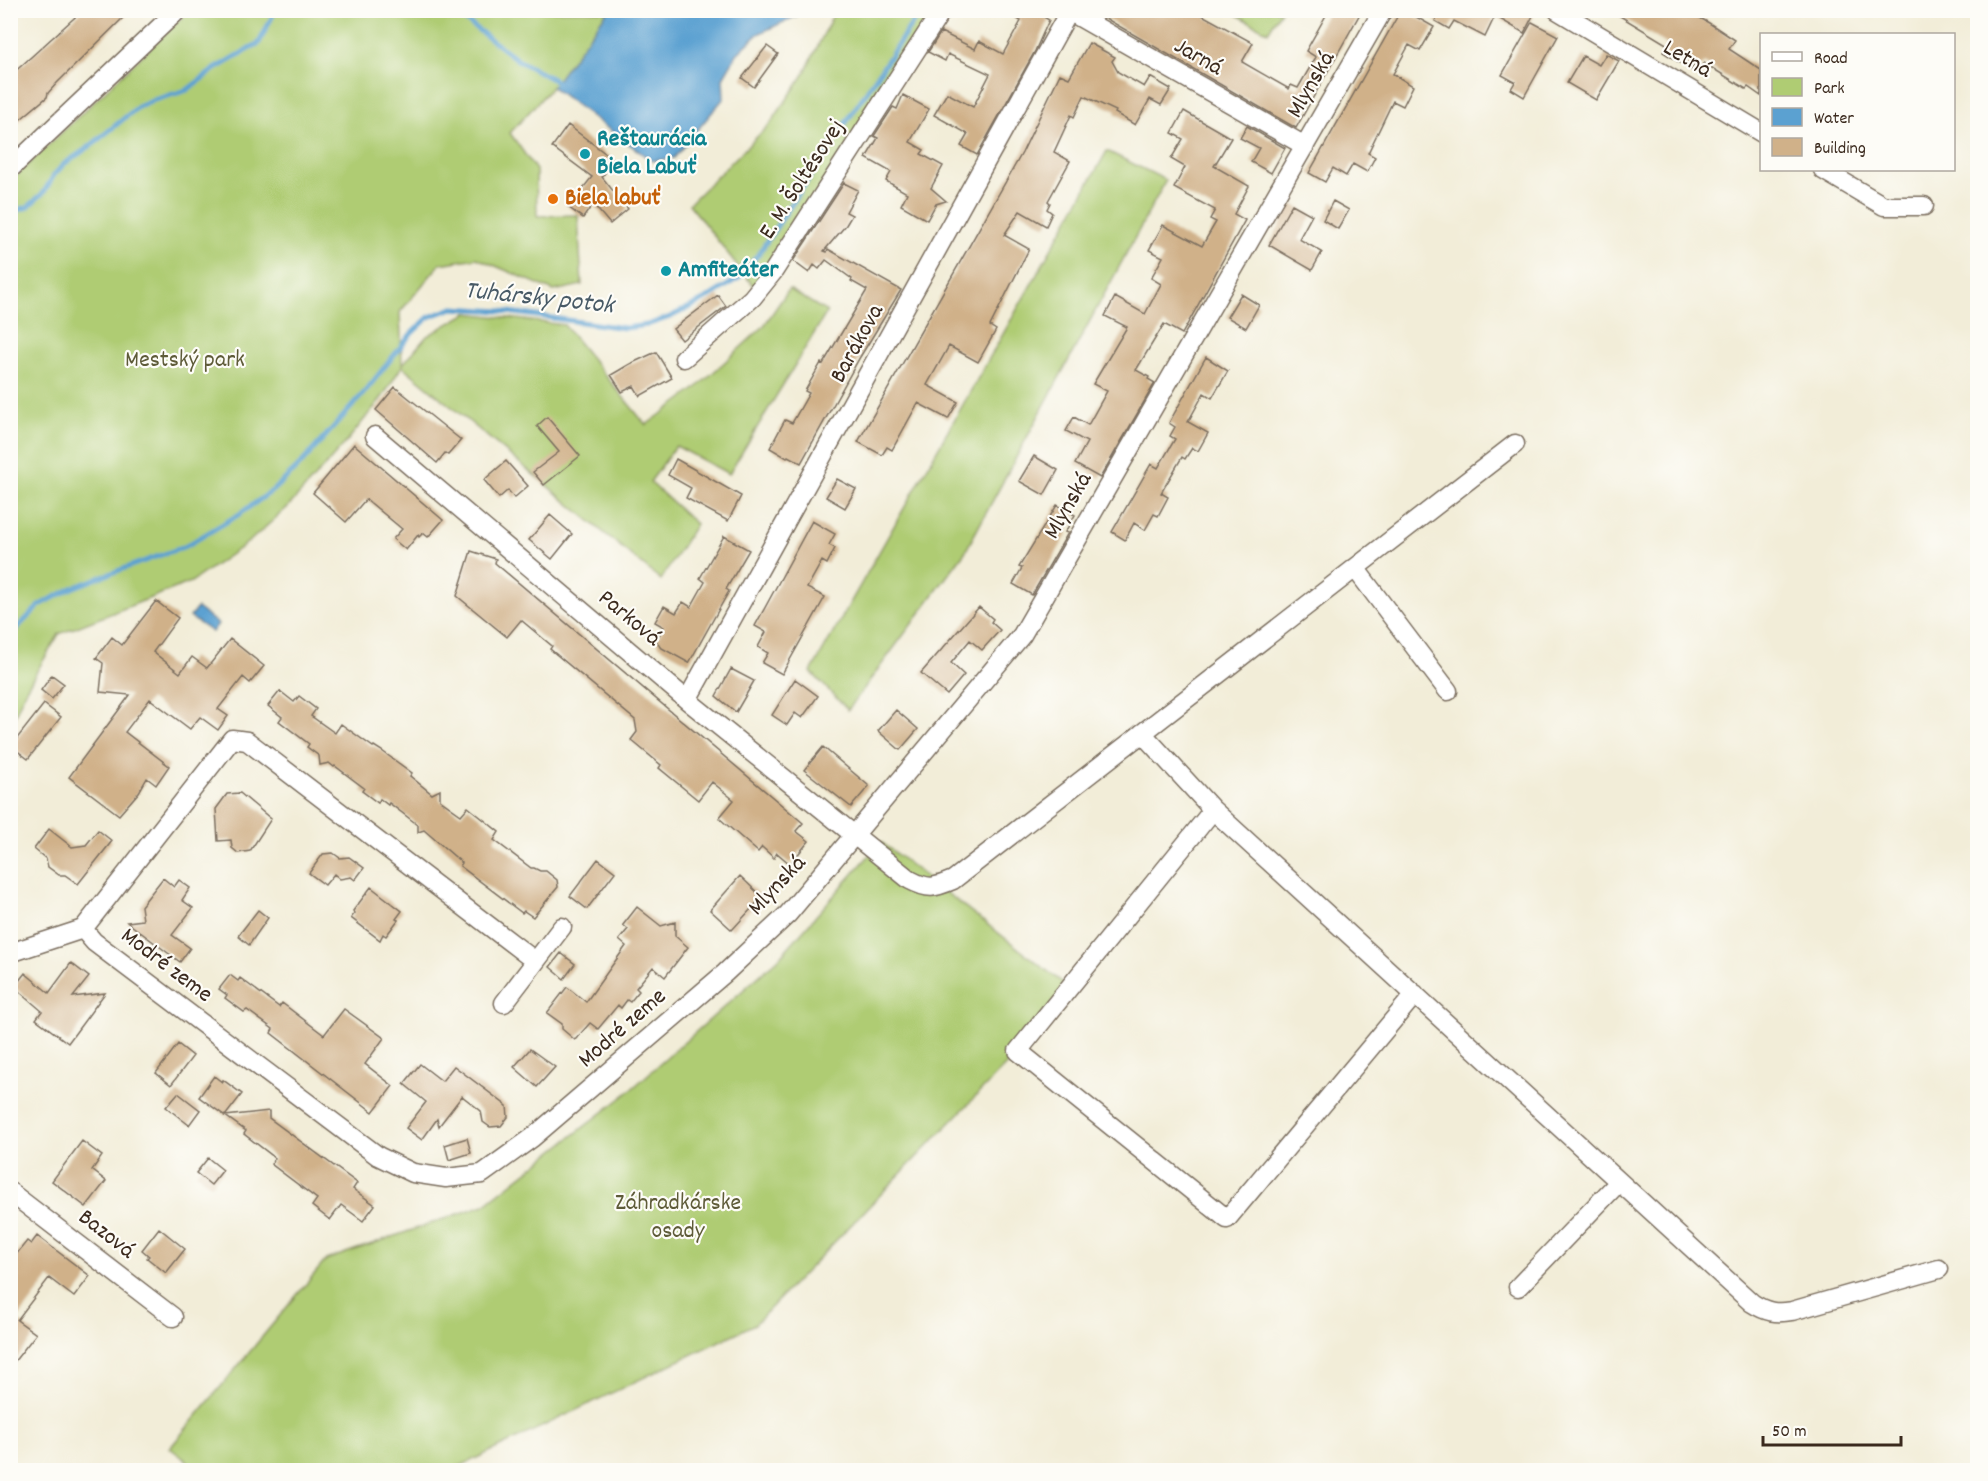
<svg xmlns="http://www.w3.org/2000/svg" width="1988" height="1481" font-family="Dekko,sans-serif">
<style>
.green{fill:#afcc73;stroke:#757b48;stroke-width:1.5}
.water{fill:#5ba1d1;stroke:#4b6678;stroke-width:1.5}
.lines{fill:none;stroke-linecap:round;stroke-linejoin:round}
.stream{stroke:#5ba1d1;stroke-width:5}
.building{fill:#d0b189}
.minor-casing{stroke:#7b6e5f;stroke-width:21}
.minor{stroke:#fff;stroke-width:18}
.culture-dot{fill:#0f9aa8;stroke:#fdfcf7;stroke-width:2}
.food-dot{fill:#e8710a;stroke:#fdfcf7;stroke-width:2}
.labels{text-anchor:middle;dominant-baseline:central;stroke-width:4.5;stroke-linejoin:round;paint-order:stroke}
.street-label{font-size:24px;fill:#3b2a1e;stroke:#fdfcf7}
.culture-label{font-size:24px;font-weight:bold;fill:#0d838f;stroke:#fdfcf7;text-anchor:start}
.food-label{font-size:24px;font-weight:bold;fill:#c56008;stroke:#fdfcf7;text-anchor:start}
.park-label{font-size:24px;fill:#5e5b38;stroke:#fdfcf7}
.water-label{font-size:26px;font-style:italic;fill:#485a66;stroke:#fdfcf7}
</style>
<rect width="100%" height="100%" fill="#fdfcf7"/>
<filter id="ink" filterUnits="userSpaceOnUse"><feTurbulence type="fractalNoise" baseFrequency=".0167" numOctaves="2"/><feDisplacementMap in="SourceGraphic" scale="12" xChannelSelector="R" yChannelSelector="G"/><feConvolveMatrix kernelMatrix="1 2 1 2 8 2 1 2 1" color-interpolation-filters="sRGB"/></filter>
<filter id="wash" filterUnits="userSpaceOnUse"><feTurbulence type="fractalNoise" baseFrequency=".008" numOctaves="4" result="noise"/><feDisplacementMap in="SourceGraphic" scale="24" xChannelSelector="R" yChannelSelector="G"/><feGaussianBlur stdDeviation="1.35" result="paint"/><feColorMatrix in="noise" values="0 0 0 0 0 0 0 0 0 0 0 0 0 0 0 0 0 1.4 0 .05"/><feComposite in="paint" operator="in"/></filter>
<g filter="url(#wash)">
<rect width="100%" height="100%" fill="#f2edd8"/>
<path class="green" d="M189 11H608L552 87 510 133 536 170 537 216 578 215 582 285 554 291 477 258 440 264 400 312 402 365 427 336 467 313 564 325 646 425 694 390 763 327 789 289 827 312 729 474 676 446 650 482 696 524 661 580 402 366 383 396 348 440 289 506 250 541 191 582 59 634 25 691 11 725V181Z
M835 11H938L755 288 689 204 770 124 803 76Z
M1230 11 1281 10V11L1268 32Z
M1107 151 1166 180 965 552 848 710 811 672Z
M881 842 1076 993 755 1324 452 1470H199L170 1448 326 1260 484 1205 626 1094 778 959Z"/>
<path class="water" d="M608 11V10L802 11 797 16 758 34 737 54 723 78 724 98 674 158 652 161 552 87Z
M197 608 218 624 212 632 190 617Z"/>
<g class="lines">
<path class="stream" d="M452 10 519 61 556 81
M10 212 28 207 44 192 54 175 64 164 89 147 138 107 154 100 187 90 215 69 259 43 274 13 277 10
M10 635 40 605 72 588 98 578 186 546 238 515 272 491 298 467 363 394 411 334 429 317 453 308 501 311 625 328 647 325 670 317 704 300 739 278 757 256 921 10"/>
</g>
<g id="blocks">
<path class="building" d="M83 10H131L57 83 48 93 47 97 10 128V76Z
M1002 10H1032L1049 20 1035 51 977 155 961 146 968 134 934 115 947 93 973 107 990 74 948 54 945 61 928 52 941 32 975 49 979 41 1003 54 1021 21Z
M1091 10H1204L1202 15 1253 43 1242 62 1289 89 1291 85 1298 88 1316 57 1306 51 1329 10H1362L1296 128Z
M1401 10H1404L1434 27 1420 51 1409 45 1393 74 1413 86 1403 106 1393 101 1368 153 1375 157 1367 172 1353 164 1346 176 1333 168 1325 182 1309 173Z
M1434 10H1536L1524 33 1495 16 1485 37 1454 21 1449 29 1435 21 1439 13Z
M1610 10H1686L1709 23 1735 40 1729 49 1761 70V96L1748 87 1746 89 1704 63 1701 66 1695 63 1691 70 1663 52 1668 45Z
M1532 22 1558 36 1524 97 1511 89 1515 82 1502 75Z
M1089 43 1115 57 1112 61 1118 72 1144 87 1150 77 1171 89 1161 105 1150 99 1135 125 1115 113 1116 111 1084 96 1074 117 1071 115 1054 152 1070 161 1048 201 1050 203 1047 209 1052 213 1046 226 1020 211 1004 235 1029 249 990 326 996 330 978 362 949 346 927 385 958 402 948 419 918 403 892 450 887 447 882 455 858 442 1022 153 1060 74 1069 78Z
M767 46 778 54 754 87 742 78Z
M1606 54 1619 61 1596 100 1567 83 1583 56 1599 65Z
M903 95 929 109 910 142 924 150 921 154 943 166 931 188 946 201 936 204 927 220 901 205 907 193 886 181 891 172 866 158 878 138 874 136 893 107 897 109Z
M1184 111 1231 138 1214 166 1249 186 1234 214 1245 220 1182 334 1164 324 1136 370 1149 377 1148 379 1155 383 1100 478 1075 464 1087 442 1066 431 1074 417 1088 425 1107 391 1093 384 1127 327 1105 316 1115 297 1145 314 1161 284 1151 278 1163 257 1149 250 1163 225 1202 246 1216 222 1210 219 1215 210 1174 188 1185 167 1171 159 1183 139 1172 133Z
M568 125 614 160 602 177 614 192 624 199 622 201 628 209 610 224 593 204 583 218 568 207 592 177 552 147Z
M1247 126 1285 148 1271 173 1251 162 1259 148 1240 138Z
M844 183 858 190 846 212 852 215 846 225 824 251 827 252 828 249 901 290 860 357 801 463 788 456 787 458 770 448 785 420 792 423 809 393 805 391 821 363 823 364 867 290 851 281 852 279 826 260 819 269 814 265 809 273 793 261Z
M1333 201 1349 210 1338 229 1323 220Z
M1292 204 1312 215 1299 239 1322 252 1312 270 1269 245Z
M1241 294 1259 305 1246 328 1227 317Z
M718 295 726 306 682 340 673 329Z
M656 352 672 378 640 396 634 386 622 392 611 375 630 364Z
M1206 357 1228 371 1212 398 1204 393 1188 422 1208 433 1198 451 1192 448 1185 459 1182 457 1161 493 1168 497 1158 516 1154 514 1145 530 1134 523 1125 540 1112 532 1151 464 1158 468 1175 439 1170 436 1175 427 1169 423Z
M395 387 461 440 448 455 445 453 437 463 376 410Z
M547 417 580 456 544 485 533 472 559 452 537 426Z
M354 444 443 520 428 537 423 533 419 537 418 535 406 550 393 539 402 529 366 499 346 522 313 493Z
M1034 456 1058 470 1044 495 1019 481Z
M676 459 741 496 728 521 686 498 691 488 668 475Z
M506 461 528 486 514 498 508 490 499 498 484 480Z
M837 479 856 489 845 508 826 497Z
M1057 505 1075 515 1065 532 1068 533 1032 595 1013 584 1022 568 1019 567Z
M550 515 572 534 552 559 529 540Z
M812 521 835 534 829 545 835 548 827 564 822 561 807 588 825 597 782 674 762 663 768 653 758 647 766 632 755 626Z
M724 536 749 550 726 589 729 591 689 663 660 647 656 640 664 627 655 622 664 606 676 613 683 602 691 607 705 582 700 578Z
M471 551 496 559 495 563 803 823 796 831 809 841 790 864 777 853 774 858 762 847 758 852 719 818 734 800 712 782 698 800 659 768 661 765 631 740 637 732 635 720 550 649 552 646 521 620 507 637 457 596Z
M156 601 178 618 153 652 180 673 192 657 207 668 230 639 264 666 250 683 243 677 218 709 228 716 218 730 200 717 190 729 150 699 125 732 169 766 156 785 147 778 139 792 119 815 69 777 130 695 100 692 103 663 96 658 112 637 122 645Z
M979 607 993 619 991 622 1000 630 982 650 970 640 951 663 964 675 947 695 921 673Z
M731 669 754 681 736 712 716 696Z
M52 675 64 684 52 699 41 690Z
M795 679 818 696 802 718 795 713 787 725 772 715Z
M280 691 294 702 299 696 316 709 311 716 335 733 341 724 373 747 374 746 382 751 412 773 410 776 432 794 440 790V800L461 815 468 807 499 832 494 840 531 868H534L540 871H546L557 880 558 887 533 917 524 911 522 913 460 866 462 863 424 830 418 832V825L389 803 388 805 380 799 378 803 362 791 364 788 335 766 334 767 329 763 320 765 319 756 307 747 309 744 279 721 282 717 268 706Z
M44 704 61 717 28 759 11 746Z
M896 710 918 729 900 750 878 731Z
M823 747 869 786 851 807 804 770Z
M240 793 271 819 250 851 238 853 232 848 231 840 218 841 216 809 227 794Z
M49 829 72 847 86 845 98 830 112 841 78 884 65 875H59L48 867 46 859 34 849Z
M333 853 340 858 349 857 364 868 355 880 351 877 340 879 334 874 325 885 309 873 323 854Z
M598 859 615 872 587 909 570 896Z
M740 876 762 897 732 930 710 910Z
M163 878 174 887 179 880 190 888 182 900 193 908 172 935 190 948 180 962 127 922 143 920 141 906Z
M371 887 402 911 396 919 398 920 386 936 383 934 380 940 351 918 355 913 353 911Z
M637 907 661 926 675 922V936L688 947 665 977 653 967 636 988 639 991 630 1002 627 1000 621 1008 618 1005 598 1029 590 1023 575 1040 562 1029V1024L547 1013 567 987 586 1002 626 946 619 940 628 929 623 925Z
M258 910 268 918 249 945 238 936Z
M561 953 575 964 564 979 550 967Z
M71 963 89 977 73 997 105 993 68 1043 36 1019 42 1011 14 987 25 973 49 993Z
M230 975 238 981 240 978 279 1007 282 1003 324 1035 344 1009 384 1038 365 1064 393 1086 373 1112 271 1033 273 1029 247 1010 244 1012 225 998 227 995 219 989Z
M178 1044 193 1056 171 1085 156 1073Z
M530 1049 555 1067 537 1087 514 1067Z
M420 1064 442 1081 454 1066 507 1106 508 1117 501 1126 490 1127 483 1122 481 1111 462 1096 439 1126 437 1119 422 1140 406 1128 426 1102 404 1084Z
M214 1076 222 1082 223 1080 242 1094 225 1116 269 1111V1118L357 1183 353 1189 375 1205 363 1221 341 1205 330 1220 312 1206 317 1199 271 1164 275 1158 244 1134 246 1131 199 1097Z
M178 1093 200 1110 189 1125 166 1107Z
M467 1138 471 1153 449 1160 445 1145Z
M82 1141 102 1156 92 1170 106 1181 86 1207 52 1181Z
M208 1158 223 1170 211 1185 196 1173Z
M159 1228 185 1249 166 1273 147 1258 149 1256 142 1250Z
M37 1236 90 1276 74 1297 49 1278 17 1320 36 1334 10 1367V1262L27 1241 31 1244Z"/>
</g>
</g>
<g filter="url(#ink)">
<use href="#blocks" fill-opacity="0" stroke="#7b6e5f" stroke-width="1.5"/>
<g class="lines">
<defs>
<path id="minor" d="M1067 10 1305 146
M1557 10 1762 133
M10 169 178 10
M1823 170 1884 206H1924
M684 358 752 298 773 272 942 10
M375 436 687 700 910 880C929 890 934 888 953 880L1515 444
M1355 568 1448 691
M687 700 1070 10
M1142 733 1213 810 1018 1051 1227 1219 1415 994
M1213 810 1752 1303C1766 1312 1776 1314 1792 1311L1939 1269
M83 929 94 942 378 1156 413 1173 446 1178 482 1174 532 1138 725 973 788 914 1022 635 1383 10
M83 929 232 739 247 741 535 961
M10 953 83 929
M504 1003 562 927
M10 1192 173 1317
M1518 1287 1619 1182"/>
</defs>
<use href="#minor" class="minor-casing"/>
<use href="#minor" class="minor"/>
</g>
</g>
<g class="culture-dot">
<circle cx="585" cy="154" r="6"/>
<circle cx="666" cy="271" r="6"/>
</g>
<circle class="food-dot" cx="553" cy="199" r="6"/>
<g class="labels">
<g class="street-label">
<text transform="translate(1198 58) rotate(30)">Jarná</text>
<text transform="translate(1687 60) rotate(31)">Letná</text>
<text transform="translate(1312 85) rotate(-60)">Mlynská</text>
<text transform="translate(803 180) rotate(-57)">E. M. Šoltésovej</text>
<text transform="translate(858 344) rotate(-61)">Barákova</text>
<text transform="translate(1069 506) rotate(-60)">Mlynská</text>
<text transform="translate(629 619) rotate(40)">Parková</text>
<text transform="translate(778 886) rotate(-47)">Mlynská</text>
<text transform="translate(166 966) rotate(37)">Modré zeme</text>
<text transform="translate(623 1029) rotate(-41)">Modré zeme</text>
<text transform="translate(106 1235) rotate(38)">Bazová</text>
</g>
<g class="culture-label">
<text x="597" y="140">Reštaurácia<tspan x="597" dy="28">Biela Labuť</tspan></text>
<text x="678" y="271">Amfiteáter</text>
</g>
<g class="food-label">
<text x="565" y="199">Biela labuť</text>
</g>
<g class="park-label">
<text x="185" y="361">Mestský park</text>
<text x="678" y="1204">Záhradkárske<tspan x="678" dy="28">osady</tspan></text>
</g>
<g class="water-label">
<text transform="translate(539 299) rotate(6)">Tuhársky potok</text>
</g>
</g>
<rect width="1988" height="1481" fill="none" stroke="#fdfcf7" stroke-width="36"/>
<rect x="1760" y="33" width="195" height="138" fill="#fdfcf7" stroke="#afa8a0" stroke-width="1.5"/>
<rect x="1772" y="52" width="30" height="9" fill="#ffffff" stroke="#afa8a0" stroke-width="1.5"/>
<text x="1814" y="63" font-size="18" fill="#3b2a1e">Road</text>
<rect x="1772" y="78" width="30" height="18" fill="#afcc73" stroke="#afa8a0" stroke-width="1.5"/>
<text x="1814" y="93" font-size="18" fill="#3b2a1e">Park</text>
<rect x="1772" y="108" width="30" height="18" fill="#5ba1d1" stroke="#afa8a0" stroke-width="1.5"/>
<text x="1814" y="123" font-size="18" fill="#3b2a1e">Water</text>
<rect x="1772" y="138" width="30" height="18" fill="#d0b189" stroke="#afa8a0" stroke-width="1.5"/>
<text x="1814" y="153" font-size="18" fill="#3b2a1e">Building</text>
<path d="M1763 1436v9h138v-9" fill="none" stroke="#3b2a1e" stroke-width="3"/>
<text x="1772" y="1436" font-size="18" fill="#3b2a1e" stroke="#fdfcf7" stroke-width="4.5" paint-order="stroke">50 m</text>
</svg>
